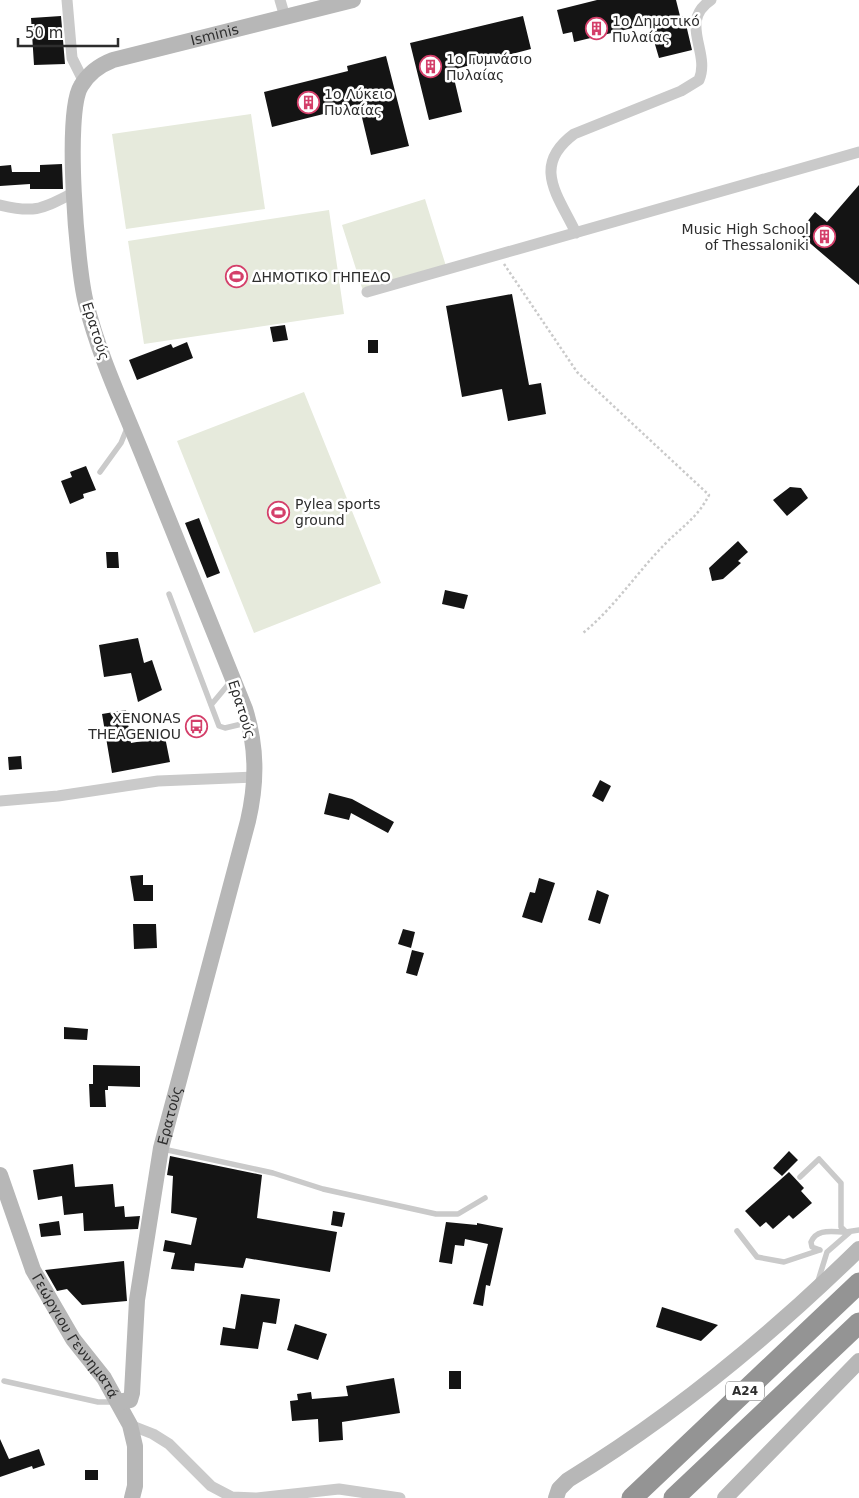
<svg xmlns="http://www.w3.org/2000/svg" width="859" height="1498" font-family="'DejaVu Sans',sans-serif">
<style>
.green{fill:#e6eadc}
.building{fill:#141414}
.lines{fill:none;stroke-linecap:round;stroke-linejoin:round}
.path{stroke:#cacaca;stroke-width:2.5;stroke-dasharray:2.5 2.5;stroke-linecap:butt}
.lane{stroke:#cacaca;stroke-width:5.5}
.street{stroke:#cacaca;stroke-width:11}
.secondary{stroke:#b7b7b7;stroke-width:16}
.highway{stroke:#949494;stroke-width:21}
.labels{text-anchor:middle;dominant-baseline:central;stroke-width:5;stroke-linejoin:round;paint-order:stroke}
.shield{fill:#fff;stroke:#6c6c6c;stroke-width:1}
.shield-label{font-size:12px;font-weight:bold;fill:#2d2d2d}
.poi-label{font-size:14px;fill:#2d2d2d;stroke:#fff;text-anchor:start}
.street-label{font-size:14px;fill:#2d2d2d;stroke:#fff}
</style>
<rect width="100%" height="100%" fill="#fff"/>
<path class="green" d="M251 114 265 209 126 229 112 134Z
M425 199 446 266 363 291 342 225Z
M329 210 344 314 144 344 128 241Z
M304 392 381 583 254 633 177 441Z"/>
<path class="building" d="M597 0H676L680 16H684L692 50 659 58 649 24 574 42 572 32 563 34 557 10Z
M61 16 65 64 34 65 31 18Z
M523 16 531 49 452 70 462 112 429 120 410 43Z
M386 56 409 146 371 155 359 105 272 127 264 92 348 71 347 66Z
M62 164 63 189H30V184L0 186V166L11 165 12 172H40V165Z
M859 185V285L798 233 815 212 827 222Z
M512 294 529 385 541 383 546 414 508 421 502 389 462 397 446 306Z
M285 325 288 340 273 342 270 327Z
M368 340H378V353H368Z
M187 342 193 358 137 380 129 360 171 344 173 348Z
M86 466 96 490 83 494 84 498 70 504 61 481 72 477 70 472Z
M790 487 801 488 808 498 787 516 773 500Z
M199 518 220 573 207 578 185 523Z
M738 541 748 552 738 561 741 563 723 579 712 581 709 568Z
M106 552H118L119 568H107Z
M445 590 468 595 464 609 442 604Z
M138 638 144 663 152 660 162 690 138 702 131 673 104 677 99 645Z
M126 710 131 743 165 737 170 762 112 773 102 714Z
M21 756 22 769 9 770 8 757Z
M600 780 611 786 603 802 592 796Z
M329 793 352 799 394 822 388 833 351 813 349 820 324 814Z
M143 875V885H153V901H134L130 876Z
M539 878 555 883 542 923 522 917 530 892 535 893Z
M597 890 609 895 600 924 588 920Z
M133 924H156L157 948 134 949Z
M403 929 415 932 411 948 398 944Z
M412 950 424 953 417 976 406 973Z
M64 1027 88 1029 87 1040 64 1039Z
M93 1065 140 1066V1087L108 1086V1090H105L106 1107H90L89 1084H93Z
M789 1151 798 1160 782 1176 773 1168Z
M170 1156 262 1175 257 1218 337 1232 330 1272 246 1258 243 1268 195 1263 194 1271 171 1269 175 1253 163 1251 165 1240 191 1245 197 1218 171 1213 173 1176 167 1175Z
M73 1164 75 1187 113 1184 115 1207 124 1206 125 1217 140 1216 138 1229 84 1231 83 1213 64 1215 62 1196 38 1200 33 1170Z
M789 1172 804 1188 801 1191 812 1203 793 1219 789 1215 773 1229 766 1222 760 1227 745 1211Z
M333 1211 345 1213 342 1227 331 1225Z
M59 1221 61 1235 41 1237 39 1224Z
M446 1222 477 1225V1223L503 1228 490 1286 486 1285 483 1306 473 1304 488 1244 465 1239 464 1246 455 1245 452 1264 439 1262Z
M124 1261 127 1301 82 1305 67 1289 57 1291 45 1270Z
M241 1294 280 1299 276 1324 263 1322 258 1349 220 1345 223 1327 235 1329Z
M662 1307 718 1325 701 1341 656 1327Z
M295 1324 327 1334 318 1360 287 1350Z
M449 1371H461V1389H449Z
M394 1378 400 1413 342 1422 343 1440 319 1442 318 1419 292 1421 290 1401 298 1400 297 1394 311 1392 312 1399 348 1396 346 1386Z
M0 1439 9 1459 39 1449 45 1465 33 1469 32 1466 0 1477Z
M85 1470H98V1480H85Z"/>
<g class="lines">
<path class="path" d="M504 264 577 372 709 495C698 517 683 526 666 543 637 572 615 607 583 633"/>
<path class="lane" d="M100 472 121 443 128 426
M169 594 219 726 225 728 246 723
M211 705 232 680
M163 1149 273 1173 323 1189 436 1214H458L485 1198
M800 1177 819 1159 841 1183V1227L846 1232 859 1230
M737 1231 757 1257 784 1262 820 1250
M820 1250 812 1247 811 1242C817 1228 832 1232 845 1232
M818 1281 827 1252 850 1232
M4 1381 98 1402H115"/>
<path class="street" d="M67 0 72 58 84 82
M280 0 285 17
M0 205C37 214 43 208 75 192
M576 233C558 195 531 166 574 134L681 91 699 80C711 52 678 22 711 0
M367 292 859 152
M0 801 58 796 158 781 255 777
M130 1425 153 1434 169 1444 211 1486 232 1497 257 1498 339 1489 400 1498"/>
<g class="secondary">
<path id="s1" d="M0 1175 33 1270 73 1339 104 1378 130 1425 135 1446V1486L132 1498"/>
<path id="s2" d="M118 1402 130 1400 132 1393 137 1300 161 1148 248 821C257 782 257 747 245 709 211 624 177 540 143 456 123 406 99 356 86 303 77 269 64 113 81 86 88 74 100 65 113 60L353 0"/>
<path d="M556 1498 559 1489 568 1480C673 1416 771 1335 859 1249"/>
<path d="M725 1498 859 1361"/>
</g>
<path class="highway" d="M632 1498 859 1283
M674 1498 859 1323"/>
</g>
<defs>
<symbol id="building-ring" viewBox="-11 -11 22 22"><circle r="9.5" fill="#fff" stroke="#d43f6a" stroke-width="1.5"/><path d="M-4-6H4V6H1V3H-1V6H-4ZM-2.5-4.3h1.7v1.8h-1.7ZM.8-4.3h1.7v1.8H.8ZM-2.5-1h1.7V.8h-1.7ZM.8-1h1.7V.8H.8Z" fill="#d43f6a"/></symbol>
<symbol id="stadium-ring" viewBox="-11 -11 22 22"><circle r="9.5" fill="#fff" stroke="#d43f6a" stroke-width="1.5"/><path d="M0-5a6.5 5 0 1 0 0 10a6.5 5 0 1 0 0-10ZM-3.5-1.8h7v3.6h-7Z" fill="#d43f6a"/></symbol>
<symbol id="bus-ring" viewBox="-11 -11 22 22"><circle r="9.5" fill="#fff" stroke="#d43f6a" stroke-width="1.5"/><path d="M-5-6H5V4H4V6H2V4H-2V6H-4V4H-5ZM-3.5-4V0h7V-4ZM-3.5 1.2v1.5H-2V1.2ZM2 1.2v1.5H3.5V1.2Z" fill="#d43f6a"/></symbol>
</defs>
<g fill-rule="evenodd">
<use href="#building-ring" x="584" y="16" width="25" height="25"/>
<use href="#building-ring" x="418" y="54" width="25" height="25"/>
<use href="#building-ring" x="296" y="90" width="25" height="25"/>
<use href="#building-ring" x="812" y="224" width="25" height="25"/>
<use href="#stadium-ring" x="224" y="264" width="25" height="25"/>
<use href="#stadium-ring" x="266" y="500" width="25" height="25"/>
<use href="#bus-ring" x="184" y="714" width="25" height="25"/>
</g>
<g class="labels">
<rect class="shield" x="726" y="1381.5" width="38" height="19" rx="4"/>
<g class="shield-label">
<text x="745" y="1391">Α24</text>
</g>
<g class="poi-label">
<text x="612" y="21">1ο Δημοτικό<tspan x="612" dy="16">Πυλαίας</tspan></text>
<text x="446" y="59">1ο Γυμνάσιο<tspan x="446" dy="16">Πυλαίας</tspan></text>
<text x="324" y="94">1ο Λύκειο<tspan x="324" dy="16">Πυλαίας</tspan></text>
<text x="809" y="229" text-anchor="end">Music High School<tspan x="809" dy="16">of Thessaloniki</tspan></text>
<text x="252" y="277">ΔΗΜΟΤΙΚΟ ΓΗΠΕΔΟ</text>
<text x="295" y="504">Pylea sports<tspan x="295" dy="16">ground</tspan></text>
<text x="181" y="718" text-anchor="end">XENONAS<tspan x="181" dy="16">THEAGENIOU</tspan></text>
</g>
<g class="street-label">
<text stroke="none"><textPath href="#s2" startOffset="1520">Isminis</textPath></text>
<text transform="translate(96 331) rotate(72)">Ερατούς</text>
<text transform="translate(242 709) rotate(72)">Ερατούς</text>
<text stroke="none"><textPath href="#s2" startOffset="300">Ερατούς</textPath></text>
<text stroke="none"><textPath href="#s1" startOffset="179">Γεώργιου Γεννηματά</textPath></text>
</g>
</g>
<path d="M18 38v8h100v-8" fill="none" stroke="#2d2d2d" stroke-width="2.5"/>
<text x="25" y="38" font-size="15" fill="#2d2d2d" stroke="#ffffff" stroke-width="4" paint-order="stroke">50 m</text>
</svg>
